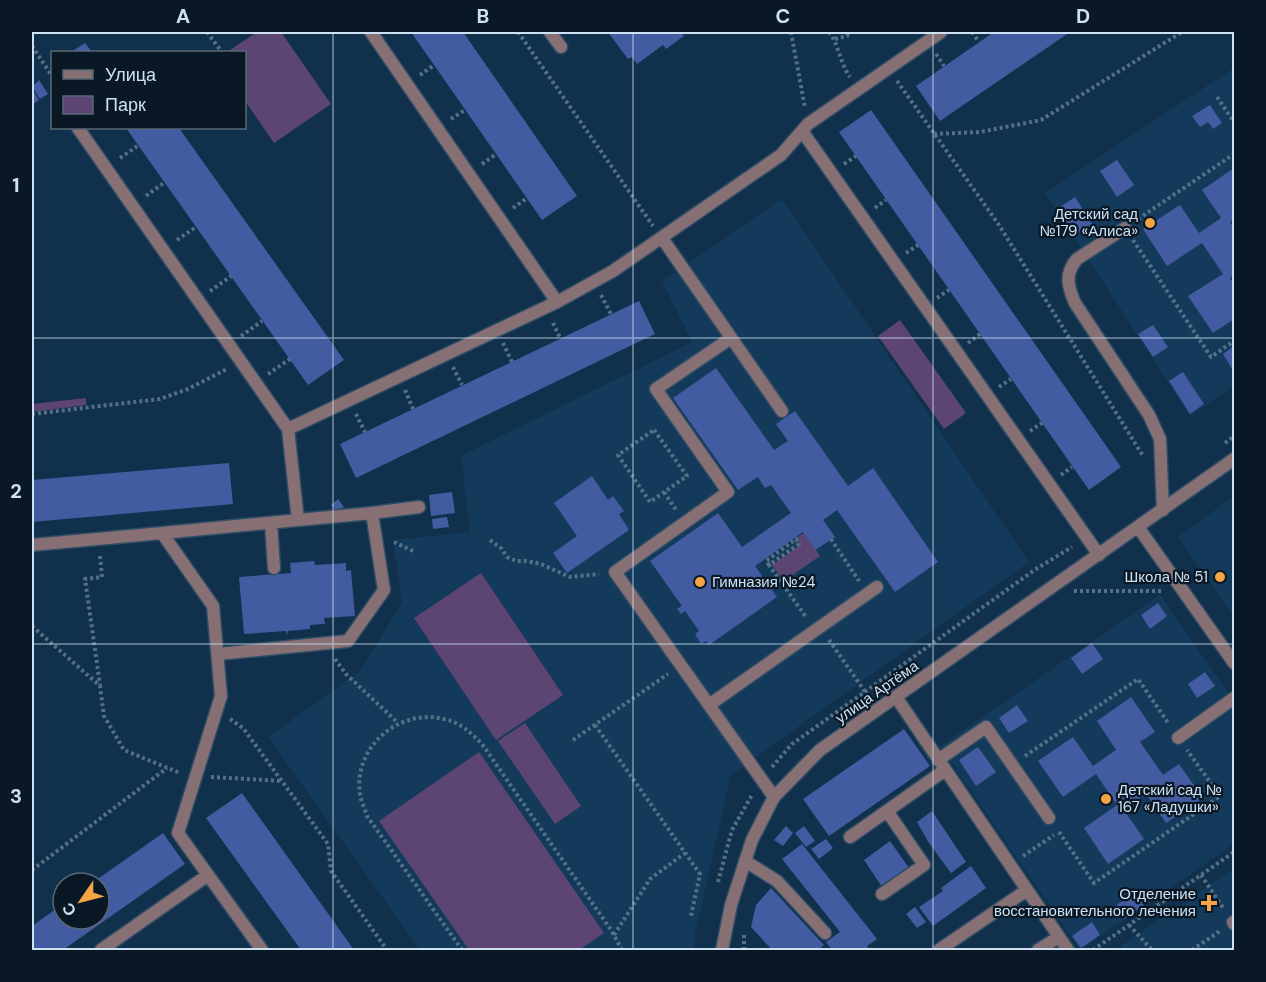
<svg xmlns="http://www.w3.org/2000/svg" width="1266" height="982" font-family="'DM Sans',sans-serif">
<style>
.built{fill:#133a5b}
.green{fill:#5d4573}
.building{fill:#435ba0}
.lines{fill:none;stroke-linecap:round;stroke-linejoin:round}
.lane-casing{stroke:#2e4c66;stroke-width:15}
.street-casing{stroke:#2e4c66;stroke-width:15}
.path{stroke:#547087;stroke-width:4;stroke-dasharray:3 3;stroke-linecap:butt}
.lane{stroke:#867074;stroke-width:12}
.street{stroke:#867074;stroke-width:12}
.grid{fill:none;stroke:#cee1f2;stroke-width:1.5;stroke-opacity:0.55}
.poi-dot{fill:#f4a444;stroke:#0a1724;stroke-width:2}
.labels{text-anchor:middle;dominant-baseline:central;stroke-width:4.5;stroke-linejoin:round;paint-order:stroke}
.poi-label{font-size:15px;fill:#cee1f2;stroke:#0a1724;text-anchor:end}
.street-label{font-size:15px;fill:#cee1f2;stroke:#0a1724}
.neatline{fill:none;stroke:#cee1f2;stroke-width:2}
.grid-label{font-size:20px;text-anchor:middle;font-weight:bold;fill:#cee1f2}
</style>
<rect width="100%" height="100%" fill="#10304b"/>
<path class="built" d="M1234 68V386L1190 416 1045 193Z
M782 199 1029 562 731 775 695 934 694 950H420L268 737 360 671 402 603 393 540 470 532 461 456 692 342 662 281Z
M1234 496V617L1178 537Z
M1160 595 1234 701V844L1080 950 940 746Z
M1234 868V950H1124L1121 946Z"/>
<path class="green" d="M257 32H281L331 104 274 143 245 101 244 52H227Z
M900 320 966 413 944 429 878 336Z
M86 398V405L32 412V404Z
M804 533 820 556 784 581 772 565 800 545 796 538Z
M481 573 563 695 496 740 414 618Z
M525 723 581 806 555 824 498 741Z
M479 752 604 933 579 950H469L379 821Z"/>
<path class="building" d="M411 32H463L577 196 542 220Z
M608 32H681L684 36 666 49 663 45 637 64 632 57 628 59Z
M994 32H1070L940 121 916 86Z
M85 43 92 52H71Z
M39 80 48 94 40 99 32 87Z
M32 89 39 100 32 105Z
M1210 105 1222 123 1213 129 1208 122 1200 127 1192 116Z
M871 110 1121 467 1089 490 839 132Z
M126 128H179L344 360 308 385Z
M1117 160 1134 185 1117 197 1100 171Z
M1234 168V219L1230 222 1234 228V275L1230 278 1234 285V319L1213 333 1188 296 1223 274 1202 243 1167 266 1143 229 1180 205 1199 233 1221 218 1202 190Z
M1075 197 1092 224 1074 236 1057 209Z
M639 301 655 334 356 478 340 444Z
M1153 325 1168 347 1153 357 1138 334Z
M1234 346V372L1223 354Z
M716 368 774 450 788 441 776 424 795 411 848 486 873 468 938 562 895 592 837 510 823 520 835 537 815 550 803 532 755 566 777 597 709 645 706 641 701 644 695 634 699 631 685 611 681 614 677 609 682 606 650 561 718 513 742 547 791 513 771 485 765 488 758 477 738 490 673 398Z
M1183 372 1204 404 1190 414 1169 381Z
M229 463 233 504 32 522V480Z
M592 476 608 500 613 496 624 511 619 514 629 530 567 573 553 553 577 536 554 503Z
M452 492 455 513 431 516 429 495Z
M338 499 344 507 337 512 331 505Z
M447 517 449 527 433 529 432 519Z
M314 561 315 565 346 563V571L351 570 355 616 324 618 325 624 310 625V629L288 631 287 636 286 631 244 634 239 577 291 573 290 563Z
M1158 603 1167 616 1150 629 1141 615Z
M1092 643 1103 659 1082 674 1071 658Z
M1205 672 1215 686 1197 698 1188 684Z
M1131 697 1155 732 1140 742 1163 775 1179 764 1203 798 1166 823 1146 794 1124 810 1144 839 1108 864 1084 828 1117 805 1096 774 1063 797 1038 761 1073 737 1093 766 1116 750 1097 721Z
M1017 705 1028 721 1009 733 999 718Z
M904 729 930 766 829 836 803 799Z
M978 747 996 772 976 786 959 760Z
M242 793 354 950H301L206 818Z
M932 811 966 862 951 873 929 843 917 822Z
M786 826 793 833 783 846 774 840Z
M804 826 815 841 806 847 795 833Z
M163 833 185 864 63 950H32V926L63 904V919H99V883H92Z
M826 839 833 848 819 859 811 849Z
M890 841 909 868 882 887 864 860Z
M802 844 877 939 867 946 870 950H832L826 942 840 932 782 859Z
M971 866 986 888 933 926 919 907 943 891 941 888Z
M771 888 824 945 818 950H772L751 927 756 905Z
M1135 893 1144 905 1124 919 1115 906Z
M915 907 926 922 917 928 906 914Z
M1092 922 1100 935 1081 948 1072 936Z"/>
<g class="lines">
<defs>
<path id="lane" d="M371 32 557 302
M550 32 561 47
M78 128 288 429 557 302 613 271 781 155 808 124 941 32
M802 131 1099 555
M1125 228 1077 259C1064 274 1068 287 1075 303L1149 415 1160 439 1163 510
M662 238 782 411
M731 338 656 389 728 492 615 572 774 797
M372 513 419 507
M271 523 274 568
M162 533 298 520
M32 545 162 533 213 606 221 696 178 833 208 875
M218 654 348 641 384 590 372 513 298 520 288 429
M896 697 1068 950
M709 705 877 587
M1178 738 1234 698
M938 760 986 727 1049 818
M850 837 945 770
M745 861 777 881 825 933
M882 894 924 865 887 811
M1233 922 1234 924
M101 950 208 875 262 950
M939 950 1027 890
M1038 950 1059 937"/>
<path id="street" d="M1138 527 1234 663
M722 950 731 905 752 840 774 797 820 750 1234 459"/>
</defs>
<use href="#lane" class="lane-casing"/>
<use href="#street" class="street-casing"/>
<path class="path" d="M207 32 221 51
M518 32 653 226
M791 32 805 108
M829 32C839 45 840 63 850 77
M972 32 979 42
M835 39 847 36 849 32
M32 46 52 76
M936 54 944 66
M420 75 434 65
M897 81 999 225 1143 456
M1217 97 1234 122
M451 119 465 110
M934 134 980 132 1041 120 1182 32
M120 158 139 145
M482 164 496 154
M844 164 856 156
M146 196 165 182
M513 208 527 198
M875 208 886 200
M1138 219 1234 154
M177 240 196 227
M1133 240 1211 357 1234 341
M906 253 918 245
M210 291 231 276
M601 295 611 314
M937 298 949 290
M553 323 560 338
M241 336 262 321
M503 343 512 362
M968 343 980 334
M453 367 462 385
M268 374 290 359
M999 387 1011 379
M405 390 413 409
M32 414 160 399 188 389 227 369
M356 414 365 432
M654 430 687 476 650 502 618 455Z
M1030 431 1042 423
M1225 443 1234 436
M1061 475 1072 467
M664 492 676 510
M831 539 859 581
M490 540 501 548 507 557 516 561H527L541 564 570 577 599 574
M394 542 415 552
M100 556 102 577 85 579 100 685
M769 565 766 561 796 539 799 544 769 565 806 617
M1074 591H1162
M32 626 100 686 104 716 124 750 180 773
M829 640 866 693
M335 659 346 674 398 723
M230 719 243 728 328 844 331 871 387 950
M595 725 700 874 691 916
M573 740 668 674
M1025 756 1138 679 1169 724
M772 767 792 744 1036 569 1072 547
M211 777 282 781
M1059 832 1094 883 1220 796 1187 750
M1023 856 1054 835
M32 870 167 768
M1201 875 1224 909
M718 882 732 830 752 795
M1129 925 1152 950
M614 935 650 879 685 853
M462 950 367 816C365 809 361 802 360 794 353 747 399 708 444 719 460 722 471 733 482 744L611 930 622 950
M744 950V933
M1093 950 1234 852
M1192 950 1220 931"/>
<use href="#lane" class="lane"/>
<use href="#street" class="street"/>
</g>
<path class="grid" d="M333 32V950M633 32V950M933 32V950M32 338H1234M32 644H1234"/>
<g class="poi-dot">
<circle cx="1150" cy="223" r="6"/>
<circle cx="1220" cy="577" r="6"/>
<circle cx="700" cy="582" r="6"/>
<circle cx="1106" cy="799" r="6"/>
<path d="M1206 894h6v6h6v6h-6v6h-6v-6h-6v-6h6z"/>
</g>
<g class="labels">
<g class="poi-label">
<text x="1138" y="214">Детский сад<tspan x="1138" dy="17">№179 «Алиса»</tspan></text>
<text x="1208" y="577">Школа № 51</text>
<text x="712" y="582" text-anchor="start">Гимназия №24</text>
<text x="1118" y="790" text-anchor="start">Детский сад №<tspan x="1118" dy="17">167 «Ладушки»</tspan></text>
<text x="1196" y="894">Отделение<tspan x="1196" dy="17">восстановительного лечения</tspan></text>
</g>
<g class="street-label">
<text transform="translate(877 692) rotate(-35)">улица Артёма</text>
</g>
</g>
<rect width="1266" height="982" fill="none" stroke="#0a1724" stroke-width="66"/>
<rect x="51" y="51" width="195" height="78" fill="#0a1724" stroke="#586876" stroke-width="1.5"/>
<rect x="63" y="70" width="30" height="9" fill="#867074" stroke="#586876" stroke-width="1.5"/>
<text x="105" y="81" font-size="18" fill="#cee1f2">Улица</text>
<rect x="63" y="96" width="30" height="18" fill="#5d4573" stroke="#586876" stroke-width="1.5"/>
<text x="105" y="111" font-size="18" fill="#cee1f2">Парк</text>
<g transform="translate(81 901) rotate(235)"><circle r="28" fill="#0a1724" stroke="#586876" stroke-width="1.5"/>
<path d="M0-4.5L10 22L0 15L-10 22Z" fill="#f4a444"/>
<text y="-9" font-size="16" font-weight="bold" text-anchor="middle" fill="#cee1f2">С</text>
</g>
<rect x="33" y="33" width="1200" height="916" class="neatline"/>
<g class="grid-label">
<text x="183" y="23">A</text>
<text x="483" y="23">B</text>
<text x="783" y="23">C</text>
<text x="1083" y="23">D</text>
<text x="16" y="192">1</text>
<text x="16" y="498">2</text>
<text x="16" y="803">3</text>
</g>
</svg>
